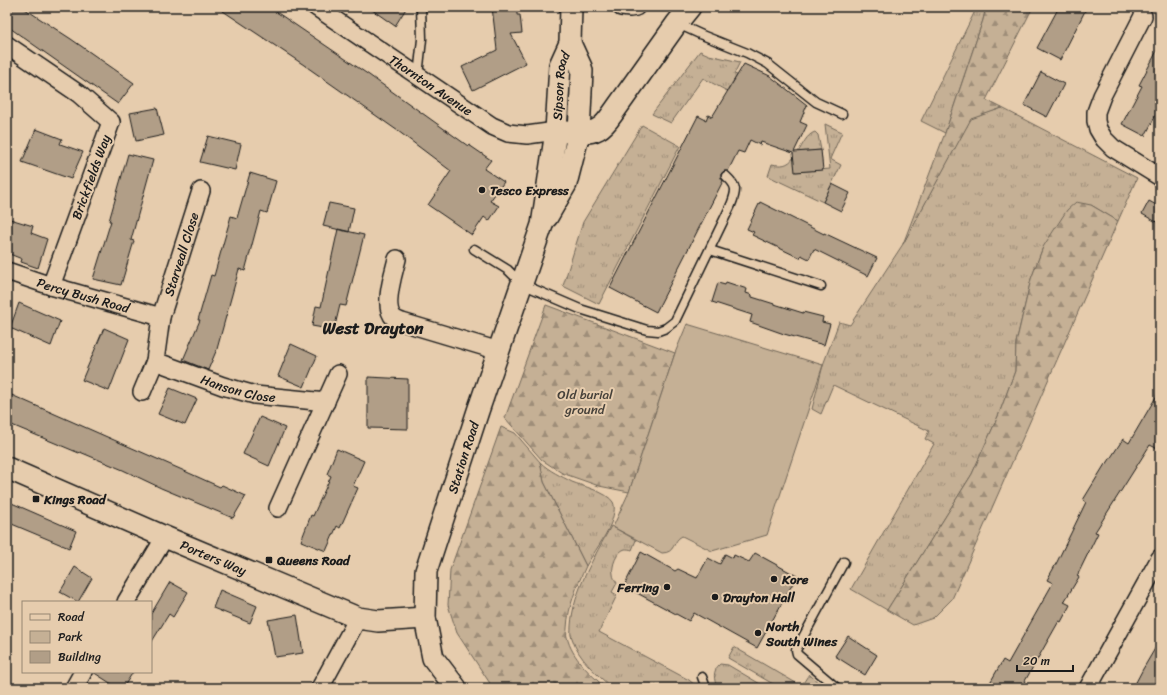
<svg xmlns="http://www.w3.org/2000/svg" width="1167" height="695" font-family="Sriracha,sans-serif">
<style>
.grass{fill:url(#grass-tufts);stroke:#706658}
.forest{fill:url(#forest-firs);stroke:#706658}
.green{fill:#c5b095;stroke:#706658}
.building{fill:#b19e87;stroke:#1c1c1c}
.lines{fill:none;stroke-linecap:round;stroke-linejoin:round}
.service-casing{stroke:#1c1c1c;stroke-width:11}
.minor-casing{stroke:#1c1c1c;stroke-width:20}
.tertiary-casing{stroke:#1c1c1c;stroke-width:24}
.service{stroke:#e6ccad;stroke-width:8}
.minor{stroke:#e6ccad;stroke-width:17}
.tertiary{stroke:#e6ccad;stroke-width:21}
.poi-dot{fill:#1c1c1c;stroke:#e6ccad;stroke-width:1.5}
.labels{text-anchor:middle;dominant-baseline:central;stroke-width:4;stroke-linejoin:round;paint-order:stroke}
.street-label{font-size:13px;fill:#1c1c1c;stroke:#e6ccad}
.poi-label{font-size:13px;font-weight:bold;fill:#1c1c1c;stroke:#e6ccad;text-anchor:start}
.park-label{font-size:13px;fill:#46413a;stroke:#e6ccad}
.district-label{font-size:17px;font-weight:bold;fill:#1c1c1c;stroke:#e6ccad}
</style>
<defs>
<pattern id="grass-tufts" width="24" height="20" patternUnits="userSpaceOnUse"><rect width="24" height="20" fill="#c5b095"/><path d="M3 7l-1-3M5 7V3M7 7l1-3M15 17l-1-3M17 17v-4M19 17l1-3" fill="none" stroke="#9f8e79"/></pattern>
<pattern id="forest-firs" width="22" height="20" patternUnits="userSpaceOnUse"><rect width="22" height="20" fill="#c5b095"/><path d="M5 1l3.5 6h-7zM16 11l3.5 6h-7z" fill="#9f8e79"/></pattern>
</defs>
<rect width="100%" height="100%" fill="#e6ccad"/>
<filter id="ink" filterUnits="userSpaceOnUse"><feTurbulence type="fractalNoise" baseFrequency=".025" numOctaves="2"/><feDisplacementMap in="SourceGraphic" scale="8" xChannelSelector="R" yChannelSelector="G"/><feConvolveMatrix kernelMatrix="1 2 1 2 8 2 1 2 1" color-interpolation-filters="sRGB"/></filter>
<g filter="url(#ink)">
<path class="grass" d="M977 7H986L983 20 945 133 921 121Z
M700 51 709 55 740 62 734 74 737 75 727 91 703 78 671 123 652 114Z
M1002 108 1137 178 1118 221 1091 205 1043 247 1031 279 1016 343 1015 371 999 414 972 474 887 610 851 589 934 444 925 439 929 431 833 385 821 414 812 409 823 365 839 322 850 325 903 244 971 118Z
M825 124 842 132 830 159 841 165 823 202 768 176 772 164C781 166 788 166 794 157L796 172 830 169Z
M642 125 680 146 599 304 563 286 583 222Z
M815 132 818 135 821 150 798 152C803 145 806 135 815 132Z
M540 462C549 471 561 476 572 482 582 486 607 492 613 502 616 508 613 517 611 523 605 538 594 552 586 566L544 482Z
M611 526 636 540 632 550C630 549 627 549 625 549 617 551 611 566 613 574 613 577 615 580 617 583L612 592 617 595 599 632 689 680 696 686 697 688H612C597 674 578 659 572 638 570 635 571 630 571 626 573 591 595 556 611 526Z
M734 647 796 683 793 688H780L728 658Z
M720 664 728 665 767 688H717C714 679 712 671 720 664Z"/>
<path class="forest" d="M986 7H1033L986 100 1002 108 971 119 903 244 945 133 983 20Z
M1076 202 1091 205 1118 221 952 599 933 618 913 625 887 610 972 474 999 414 1015 371 1016 343 1031 279 1043 247 1067 210Z
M546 305 675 353 629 492 599 486 562 473 542 460 505 418Z
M501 427 515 433 540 462 544 482 586 566C577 586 568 606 567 628 567 631 566 634 567 637 572 658 590 674 606 688H493L457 633 448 605 450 570Z
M809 674 824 688H800Z"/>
<path class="green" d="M687 324 823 365 767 535 712 551 682 536C672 541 676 553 662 553L613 527 629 492 675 353Z"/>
<path class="building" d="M7 7H22L71 39 134 83 118 104 7 26Z
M217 7H269L369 75 468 146 469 145 491 160 484 169 504 182 490 201 499 206 489 221 484 217 472 235 428 205 451 171 398 131 304 65Z
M368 7H407L395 26Z
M492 7H517V15H520L522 33 511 34 526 63 473 90 462 67 497 50Z
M1059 7H1087L1060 60 1037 48Z
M1160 45V107L1145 136 1122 124 1142 86 1139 85Z
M744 64 770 76 807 105 800 122 807 125 794 152 821 150 823 170 795 172 793 153 761 142 760 145 750 140 744 153 738 151 728 171H724L721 174V178L723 181 656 312 610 288 698 116 706 120 708 115 712 117Z
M1041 72 1064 84 1047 117 1024 105Z
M157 108 164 135 136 141 130 113Z
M36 129 62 139 60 144 83 152 71 179 22 162Z
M208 136 241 144 235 170 200 162Z
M128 154 153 160 131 240 134 241 121 285 93 279 111 221H109Z
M250 173 276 181 267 213 261 211 245 271 239 269 217 349 208 370 183 360 200 320H198L211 275 214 276 231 216 237 218Z
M832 184 850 193 841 211 823 202Z
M1149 201 1160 207V224L1142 214Z
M760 202 824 234V233L877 258 868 276 814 249 809 259 801 255 800 258 752 235 754 232 747 229Z
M329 203 354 208 349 232 323 226Z
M7 218 33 226 31 233 47 239 38 268 21 262 22 259 7 253Z
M338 229 364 235 346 306 340 305 334 330 312 326 316 306 321 307Z
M726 282 747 289 746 293 752 295V297L803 313V312L823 317 822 322 830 324 824 345 784 334 750 322 752 315 712 302 718 283 725 285Z
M19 303 60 321 51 346 10 328Z
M104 328 129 339 109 391 82 380Z
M291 344 317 356 304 387 278 376Z
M368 377 408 379V429L368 428Z
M170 388 197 399 185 425 158 414Z
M1160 390V450L1150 445 1095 532 1098 533 1077 576 1079 577 1064 602 1070 605 1061 622 1059 621 1021 688H987L1003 660 1008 663 1053 583 1047 580 1057 562 1086 502 1083 500 1105 464 1106 465 1123 439 1129 443Z
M7 393 180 469 220 487 222 485 246 496 233 518 161 488 123 470 80 452 79 453 7 423Z
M260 417 285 428 269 466 243 454Z
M337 449 364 461 353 486 358 488 340 528 337 526 326 551 301 541 311 515 313 516 331 476 327 474Z
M7 501 76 531 69 548 7 522Z
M641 552 675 571 678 569 697 578 708 558 720 564 725 554 733 558 734 555 749 562 755 553 797 576 757 648 694 613 689 621 624 586Z
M75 567 92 578 78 602 60 592Z
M170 582 188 592 173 617 169 614 151 643V614Z
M220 590 257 606 250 623 213 608Z
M297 615 303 653 275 657 268 620Z
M848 636 877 655 865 675 835 656Z
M1160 640V688H1133L1143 669Z
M93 672H133L123 688H118Z"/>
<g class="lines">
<defs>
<path id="service" d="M678 24 702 35 747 53 768 64 816 102 842 114
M418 76 422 39 421 7
M474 249 508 270 522 284 580 309 647 330 658 331 666 328 675 321 731 205C737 190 737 186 726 176
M710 250 821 286
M702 677 706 688
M837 688 797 654 796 650 844 562"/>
<g id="minor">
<path id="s1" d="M316 7 492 126 508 133 527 135 556 131"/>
<path d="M621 7 630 8 636 7"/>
<path d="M1143 16 1102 96 1096 112V121L1098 129 1104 139 1113 148 1160 177"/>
<path d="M7 45 79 94 111 122 51 286"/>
<path d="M397 259C394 272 382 307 394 318 396 320 400 321 402 322L499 351"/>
<path id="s2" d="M7 271 51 286 161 317"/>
<path id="s3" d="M155 361 223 386 255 395 326 402"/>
<path id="s4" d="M142 392 155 361 161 317 201 191"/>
<path d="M278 508 338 374"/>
<path d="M126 602 165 537"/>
<path d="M74 688 83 672"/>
<path d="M320 688 358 618"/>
<path d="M1088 688 1160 558"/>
</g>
<g id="tertiary">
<path d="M556 131C567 132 588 135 598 129 604 126 609 119 613 113L677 23 690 7"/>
<path d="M547 217 566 184 579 133 582 71 581 67 570 43"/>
<path id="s5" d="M7 468 165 537 358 618 378 621 425 618"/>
<path id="s6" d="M456 688 433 658 425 618 426 571 478 411 542 225 556 131 560 65 570 43 571 7"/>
</g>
</defs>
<use href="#service" class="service-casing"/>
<use href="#minor" class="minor-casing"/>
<use href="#tertiary" class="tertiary-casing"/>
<use href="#service" class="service"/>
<use href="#minor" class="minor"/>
<use href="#tertiary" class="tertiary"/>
</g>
</g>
<g class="poi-dot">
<circle cx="482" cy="190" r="4"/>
<rect x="32" y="495" width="8" height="8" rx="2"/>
<rect x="265" y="556" width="8" height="8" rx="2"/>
<circle cx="774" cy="579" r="4"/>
<circle cx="667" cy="587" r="4"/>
<circle cx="715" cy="597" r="4"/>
<circle cx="758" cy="633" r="4"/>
</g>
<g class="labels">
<g class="street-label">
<text stroke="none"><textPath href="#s1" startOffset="139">Thornton Avenue</textPath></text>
<text stroke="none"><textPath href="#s6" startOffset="631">Sipson Road</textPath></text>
<text transform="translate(91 177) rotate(-70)">Brickfields Way</text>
<text stroke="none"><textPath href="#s4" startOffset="144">Starveall Close</textPath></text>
<text stroke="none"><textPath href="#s2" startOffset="80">Percy Bush Road</textPath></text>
<text stroke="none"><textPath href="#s3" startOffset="88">Hanson Close</textPath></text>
<text stroke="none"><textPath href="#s6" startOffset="245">Station Road</textPath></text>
<text stroke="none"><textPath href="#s5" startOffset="225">Porters Way</textPath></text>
</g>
<g class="poi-label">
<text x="490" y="190">Tesco Express</text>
<text x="44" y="499">Kings Road</text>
<text x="277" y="560">Queens Road</text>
<text x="782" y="579">Kore</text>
<text x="659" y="587" text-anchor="end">Ferring</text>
<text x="723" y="597">Drayton Hall</text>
<text x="766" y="626">North<tspan x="766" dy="15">South Wines</tspan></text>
</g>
<g class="park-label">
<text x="585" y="394">Old burial<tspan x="585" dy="15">ground</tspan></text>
</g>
<g class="district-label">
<text x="373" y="328">West Drayton</text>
</g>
</g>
<rect width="1167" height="695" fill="none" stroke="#e6ccad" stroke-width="24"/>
<rect x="12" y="12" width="1143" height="671" fill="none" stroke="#1c1c1c" stroke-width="1.5" filter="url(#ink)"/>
<rect x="22" y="601" width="130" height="72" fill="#e6ccad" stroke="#958673"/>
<rect x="30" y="614" width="20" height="6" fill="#e6ccad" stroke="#958673"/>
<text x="58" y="621" font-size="12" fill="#1c1c1c">Road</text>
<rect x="30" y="631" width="20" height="12" fill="#c5b095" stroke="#958673"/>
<text x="58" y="641" font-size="12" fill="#1c1c1c">Park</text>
<rect x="30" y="651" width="20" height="12" fill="#b19e87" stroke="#958673"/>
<text x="58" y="661" font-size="12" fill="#1c1c1c">Building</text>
<path d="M1017 665v6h56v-6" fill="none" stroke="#1c1c1c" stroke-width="2"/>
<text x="1023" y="665" font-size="12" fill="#1c1c1c" stroke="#e6ccad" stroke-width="3" paint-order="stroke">20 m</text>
</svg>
